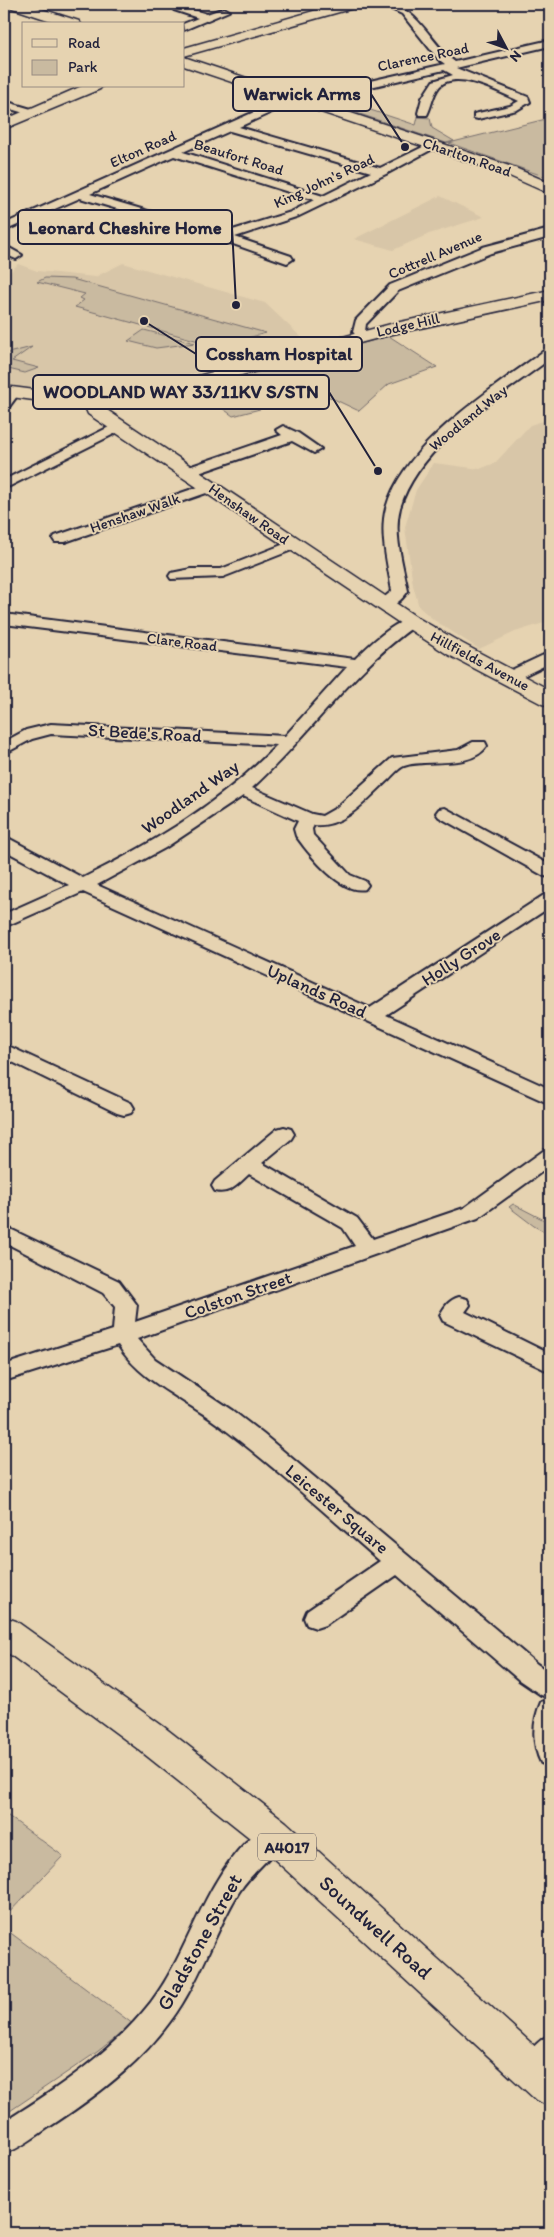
<svg xmlns="http://www.w3.org/2000/svg" width="554" height="2237" font-family="Itim,sans-serif">
<style>
.built{fill:#d8c6a8}
.green{fill:#c9baa0;stroke:#766e6e}
.lines{fill:none;stroke-linecap:round;stroke-linejoin:round}
.street-casing{stroke:#22223b;stroke-width:4}
.secondary-casing{stroke:#22223b;stroke-width:3}
.primary-casing{stroke:#22223b;stroke-width:3}
.street{fill:#e6d3b1;fill-rule:evenodd}
.secondary{fill:#e6d3b1;fill-rule:evenodd}
.primary{fill:#e6d3b1;fill-rule:evenodd}
.labels{text-anchor:middle;dominant-baseline:central;stroke-width:4;stroke-linejoin:round;paint-order:stroke}
.far-street-label{font-size:15px;fill:#22223b;stroke:#e6d3b1}
.shield{fill:#e6d3b1;stroke:#5d575e;stroke-width:1}
.shield-label{font-size:16px;font-weight:bold;fill:#22223b}
.street-label{font-size:18px;fill:#22223b;stroke:#e6d3b1}
.near-street-label{font-size:21px;fill:#22223b;stroke:#e6d3b1}
.leader{fill:none;stroke:#22223b;stroke-width:2}
.callout-dot{fill:#22223b;stroke:#e6d3b1;stroke-width:2}
.callout{fill:#e6d3b1;stroke:#22223b;stroke-width:2}
.callout-label{font-size:19px;text-anchor:middle;font-weight:bold;fill:#22223b}
</style>
<rect width="100%" height="100%" fill="#e6d3b1"/>
<filter id="ink" filterUnits="userSpaceOnUse"><feTurbulence type="fractalNoise" baseFrequency=".02" numOctaves="2"/><feDisplacementMap in="SourceGraphic" scale="10" xChannelSelector="R" yChannelSelector="G"/><feConvolveMatrix kernelMatrix="1 2 1 2 8 2 1 2 1" color-interpolation-filters="sRGB"/></filter>
<g filter="url(#ink)">
<path class="built" d="M440 196 484 217 429 234 393 250 354 239Z
M123 263 265 303 302 338 298 344 118 395 97 396 4 384V278L18 264 37 271 95 277Z
M550 419V621L515 632 479 649 434 620 419 607 413 585 405 527 416 490 434 463 480 469 495 463 530 425Z"/>
<path class="green" d="M331 97 416 125 418 117 430 118 432 128 454 141 446 143 318 100Z
M550 118V176L546 177 449 143Z
M45 278 72 279 266 333 217 346 75 307 84 300 80 298 85 294 37 282Z
M144 330 195 343 156 348 128 341Z
M389 336 437 367 389 384 359 411 321 393 233 416 196 389Z
M32 347 12 361 39 368 25 373 4 368V354Z
M513 1204 550 1223V1235L534 1226 509 1207Z
M4 1813 63 1856 4 1918Z
M4 1928 133 2024 97 2052 4 2115Z"/>
<g class="lines">
<defs>
<path id="street" d="M380 4C417 2 428 42 455 62L550 40V46L456 68 528 97 530 102 517 110 478 119 474 118V114L510 106 519 101C501 93 456 68 439 87 432 96 432 106 427 115H419L418 113 422 98 433 81 453 75 444 70 301 103 296 101 239 127 380 168 431 143 435 142 440 145 386 174 299 216 235 237 291 256 293 259 287 263 219 239 80 198 4 231V224L290 96 294 95 299 97 445 64 438 59 402 14ZM230 131 371 172 323 196 183 152ZM174 156 314 200 291 212 223 233 90 194Z
M177 5 207 14 224 8 229 11 184 30 183 24 198 18 174 10V6Z
M4 101 38 111 39 113 34 116 4 107Z
M550 229V237L491 253 398 291 366 324 365 331 370 336 368 339H360L353 332 356 320 390 285 483 247Z
M4 245 22 255 16 259 4 254Z
M550 349V359C500 396 419 444 400 508 393 534 403 565 408 591 401 601 391 610 379 607L376 604 392 591C388 565 379 534 386 508 404 443 493 389 545 350Z
M13 388 20 392 9 407 4 408C4 399 3 391 13 388Z
M119 422 126 426 124 429 4 489V480Z
M283 426 298 433 321 449 314 453 292 441 193 475H183L181 472 183 469 282 435 276 430Z
M210 483 217 487 215 490 65 542H55L53 539 55 536Z
M292 541 299 545 297 548 223 577 171 579 169 576 171 573 191 569H221Z
M4 614 355 659C367 647 400 615 416 619L419 622 416 625C351 671 310 735 252 788L312 814 322 816 336 808 392 758 458 750 473 742H485L487 746C471 770 427 758 404 766 399 768 393 775 389 779 368 798 345 828 314 825L312 829 313 835 350 875 365 881 368 885 365 889C341 895 309 854 296 836L294 829 298 821 243 796 165 848 97 885 370 1008 544 895 550 894V907L386 1015 550 1089V1104L83 892 4 927V914L69 885 4 850V838L10 839 83 878C154 843 222 802 277 745L51 734 32 739 4 754V742L26 730 51 724 285 736 347 667 4 624Z
M550 652V663L515 680H503L501 677 503 674Z
M445 808 550 865V877L544 876 439 817 436 813 439 809Z
M4 1044 131 1103 134 1108 131 1113 124 1115 117 1113 4 1058Z
M284 1127 291 1129 294 1134 291 1139 262 1163 357 1218 373 1239 464 1208 543 1151 550 1149V1166L478 1218 137 1339 155 1359 233 1411 263 1434 537 1664 550 1673V1698L541 1695 519 1680 397 1575 325 1625 316 1628 307 1625 304 1618 307 1611 380 1561C327 1515 275 1467 219 1425 185 1399 141 1382 118 1345L4 1381V1365L113 1330 115 1307 103 1293 4 1242V1226L119 1281 137 1305 135 1322 355 1246 343 1228 249 1174C239 1183 230 1195 215 1191L212 1186 215 1181 277 1129Z
M459 1297 467 1299 470 1305 465 1312 550 1354V1372L443 1321 440 1315C445 1306 449 1300 459 1297Z
M550 1699V1766L541 1763C532 1744 532 1722 541 1702Z
M273 1822 282 1825 286 1834C276 1856 252 1871 239 1892 217 1928 204 1969 182 2004 150 2056 100 2094 49 2127 35 2137 20 2148 4 2154V2122C58 2088 111 2053 151 2002 189 1952 201 1888 246 1842 255 1834 262 1826 273 1822Z
M550 2035C551 2056 554 2076 534 2085L524 2081 520 2071C526 2056 535 2041 550 2035Z"/>
<path id="secondary" d="M8 4H26L79 21 81 24H60L9 7Z
M338 4H359L357 7 184 56V48Z
M184 57 515 168 550 183V194L505 174 184 66Z
M82 86H102L100 89 4 129V120Z
M550 290V300L393 334 134 404 104 408 418 618 463 644 550 690V706L542 704 447 654 404 626 88 414 85 407 4 396V386L82 396 127 395 391 324Z"/>
<path id="primary" d="M4 1617 16 1621 164 1727 286 1822 550 2060V2106L536 2100 260 1846 138 1749 4 1650Z"/>
</defs>
<use href="#street" class="street-casing"/>
<use href="#secondary" class="secondary-casing"/>
<use href="#primary" class="primary-casing"/>
<use href="#street" class="street"/>
<use href="#secondary" class="secondary"/>
<use href="#primary" class="primary"/>
</g>
</g>
<g class="labels">
<g class="far-street-label">
<text transform="translate(423 57) rotate(-12)">Clarence Road</text>
<text transform="translate(143 149) rotate(-24)">Elton Road</text>
<text transform="translate(239 157) rotate(17)">Beaufort Road</text>
<text transform="translate(467 157) rotate(19)">Charlton Road</text>
<text transform="translate(324 181) rotate(-25)">King John's Road</text>
<text transform="translate(435 255) rotate(-23)">Cottrell Avenue</text>
<text transform="translate(408 325) rotate(-13)">Lodge Hill</text>
<text transform="translate(468 418) rotate(-39)">Woodland Way</text>
<text transform="translate(135 513) rotate(-19)">Henshaw Walk</text>
<text transform="translate(249 514) rotate(35)">Henshaw Road</text>
<text transform="translate(182 642) rotate(7)">Clare Road</text>
<text transform="translate(480 661) rotate(28)">Hillfields Avenue</text>
</g>
<rect class="shield" x="258" y="1833.5" width="58" height="27" rx="4"/>
<g class="shield-label">
<text x="287" y="1847">A4017</text>
</g>
<g class="street-label">
<text transform="translate(145 733) rotate(3)">St Bede's Road</text>
<text transform="translate(190 797) rotate(-35)">Woodland Way</text>
<text transform="translate(461 957) rotate(-33)">Holly Grove</text>
<text transform="translate(317 991) rotate(24)">Uplands Road</text>
<text transform="translate(238 1295) rotate(-19)">Colston Street</text>
<text transform="translate(337 1509) rotate(40)">Leicester Square</text>
</g>
<g class="near-street-label">
<text transform="translate(376 1927) rotate(42)">Soundwell Road</text>
<text transform="translate(199 1942) rotate(-61)">Gladstone Street</text>
</g>
</g>
<path class="leader" d="M405 147L371 94M236 305L232 227M144 321L196 354M378 471L329 392"/>
<g class="callout-dot">
<circle cx="405" cy="147" r="5"/>
<circle cx="236" cy="305" r="5"/>
<circle cx="144" cy="321" r="5"/>
<circle cx="378" cy="471" r="5"/>
</g>
<g class="callout">
<rect x="233" y="77" width="138" height="34" rx="5"/>
<rect x="18" y="210" width="214" height="34" rx="5"/>
<rect x="196" y="337" width="166" height="34" rx="5"/>
<rect x="33" y="375" width="296" height="34" rx="5"/>
</g>
<g class="callout-label">
<text x="302" y="100">Warwick Arms</text>
<text x="125" y="234">Leonard Cheshire Home</text>
<text x="279" y="360">Cossham Hospital</text>
<text x="181" y="398">WOODLAND WAY 33/11KV S/STN</text>
</g>
<rect width="554" height="2237" fill="none" stroke="#e6d3b1" stroke-width="20"/>
<rect x="10" y="10" width="534" height="2217" fill="none" stroke="#22223b" stroke-width="2" filter="url(#ink)"/>
<rect x="22" y="22" width="162" height="65" fill="#e6d3b1" stroke="#988c82"/>
<rect x="32" y="39" width="25" height="8" fill="#e6d3b1" stroke="#988c82"/>
<text x="68" y="48" font-size="15" fill="#22223b">Road</text>
<rect x="32" y="60" width="25" height="15" fill="#c9baa0" stroke="#988c82"/>
<text x="68" y="72" font-size="15" fill="#22223b">Park</text>
<g transform="translate(506 48) rotate(131)" stroke="#e6d3b1" stroke-width="4" paint-order="stroke">
<path d="M0-4L9 19L0 12L-9 19Z" fill="#22223b"/>
<text y="-8" font-size="14" font-weight="bold" text-anchor="middle" fill="#22223b">N</text>
</g>
</svg>
